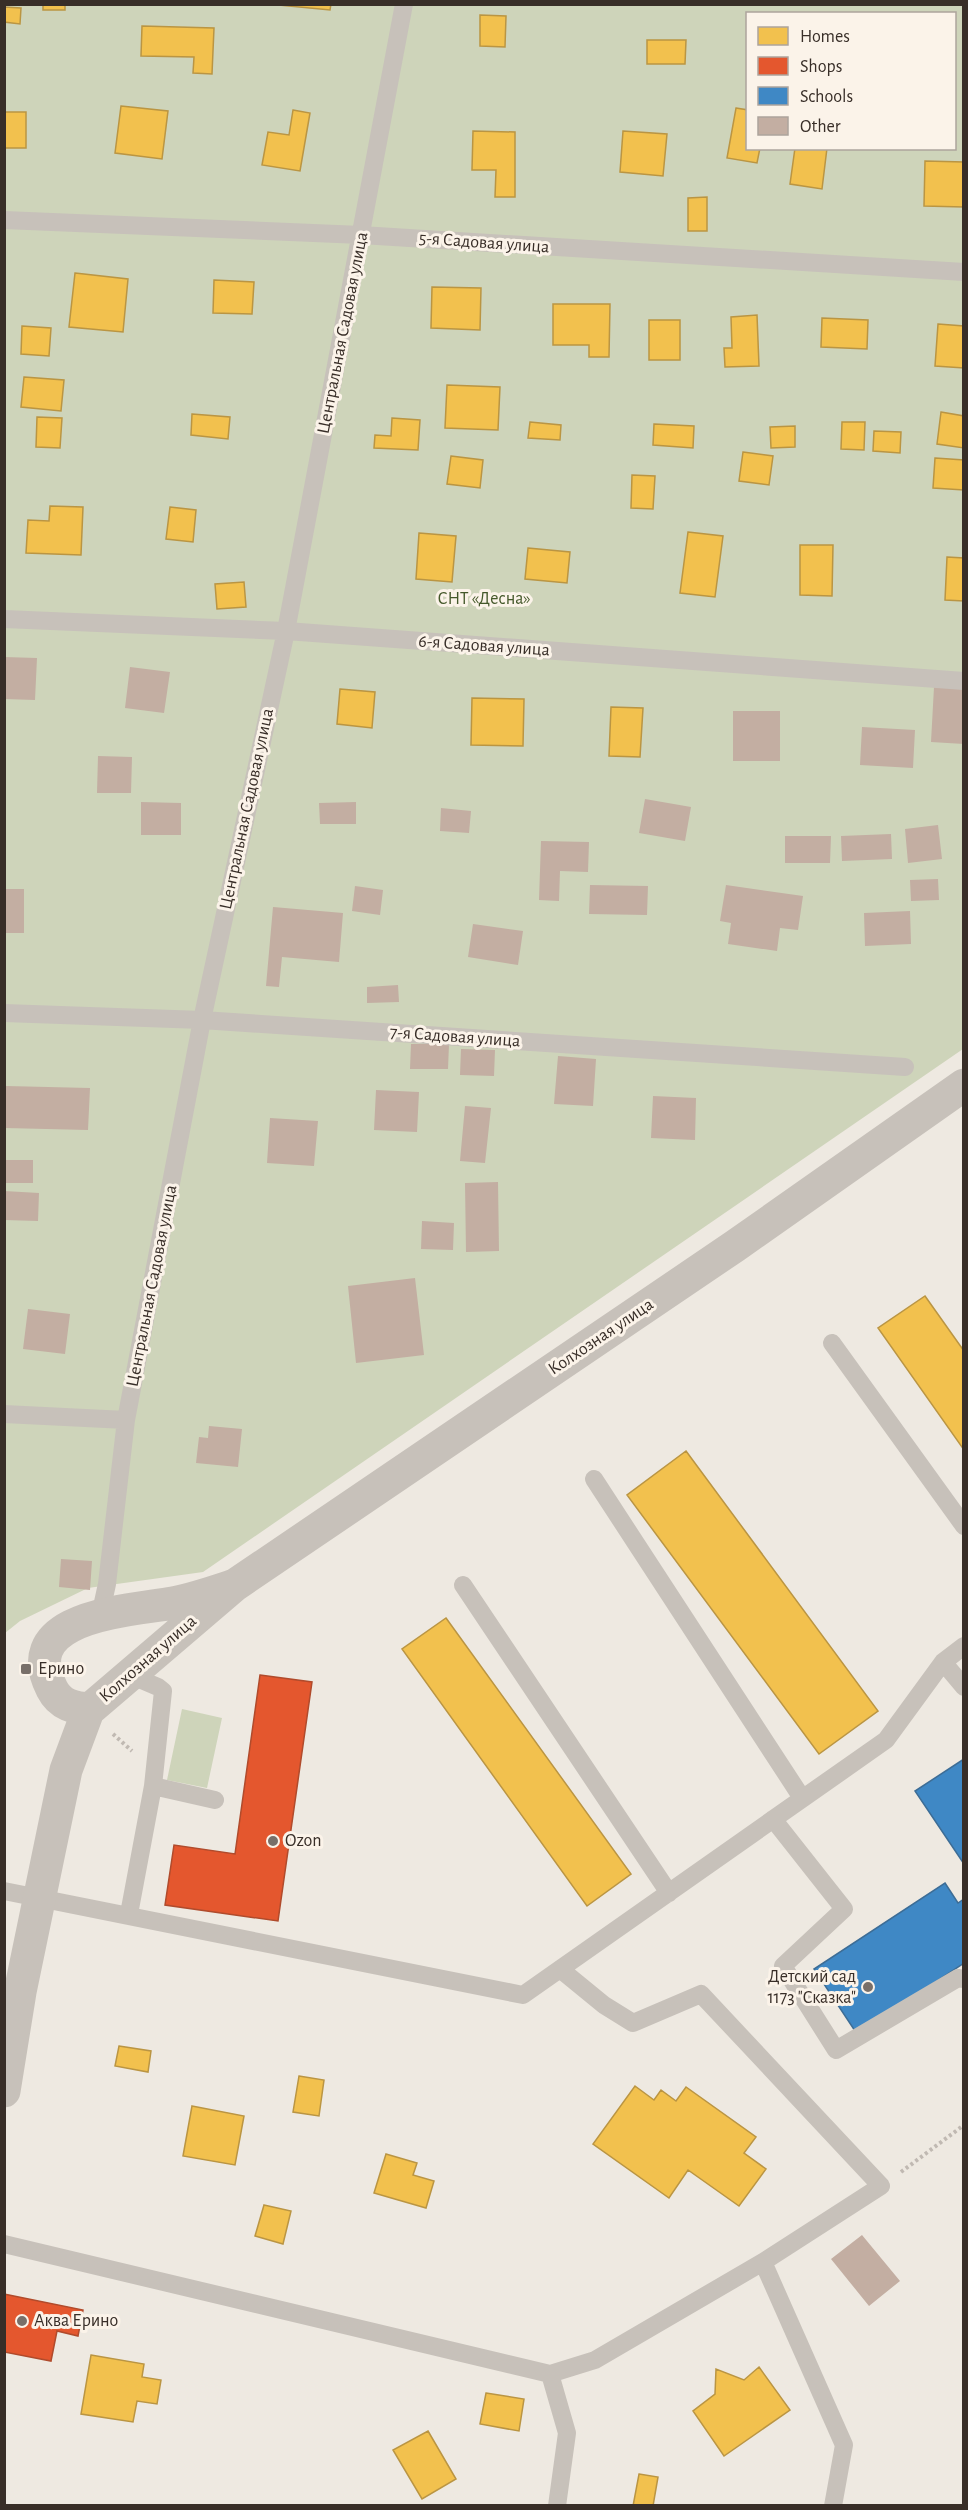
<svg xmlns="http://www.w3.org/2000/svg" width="968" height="2510" font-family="'Alegreya Sans',sans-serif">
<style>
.green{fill:#ced4ba;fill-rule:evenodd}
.homes{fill:#f2c14e;stroke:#ba9543;stroke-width:1.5}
.shops{fill:#e4572e;stroke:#b04b2c;stroke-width:1.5}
.schools{fill:#3f88c5;stroke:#3d6d96;stroke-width:1.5}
.building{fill:#c3aea2}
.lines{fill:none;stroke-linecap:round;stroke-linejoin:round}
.path{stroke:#c0b9b2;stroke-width:4;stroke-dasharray:3 3;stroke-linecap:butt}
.service{stroke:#c7c1ba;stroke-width:18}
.minor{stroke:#c7c1ba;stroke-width:33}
.poi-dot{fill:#786f69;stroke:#fbf3e9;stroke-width:2}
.labels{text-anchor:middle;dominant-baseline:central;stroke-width:6;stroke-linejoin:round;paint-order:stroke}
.street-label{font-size:18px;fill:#382e28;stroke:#fbf3e9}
.park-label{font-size:18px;fill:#44582a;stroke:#fbf3e9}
.poi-label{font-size:18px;fill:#382e28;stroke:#fbf3e9;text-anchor:start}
</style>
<rect width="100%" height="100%" fill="#eee9e1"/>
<path class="green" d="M5 5H963V1049L203 1572 88 1588 20 1621 5 1633ZM748 14H954V148H748Z
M182 1709 222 1718 207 1788 167 1780Z"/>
<path class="homes" d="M43 4H65V10H43Z
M268 4H331L330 10Z
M4 7 21 8 20 24 4 22Z
M480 15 506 16 505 47 480 46Z
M142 26 214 28 212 74 193 73 194 57 141 56Z
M647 40H686L685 64H647Z
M121 106 168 111 162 159 115 153Z
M736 108 748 110V148H760L757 163 727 158Z
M293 110 310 113 300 171 262 165 268 132 289 135Z
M4 112H26V148H4Z
M473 131 515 132V197H495L496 170H472Z
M623 131 667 134 663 176 620 172Z
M795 148H827L822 189 790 184Z
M925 161 964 162V207L924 206Z
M707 197V231H688V198Z
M75 273 128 279 123 332 69 327Z
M214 280 254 282 252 314 213 313Z
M432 287 481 288 480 330 431 328Z
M553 304H610L609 357H589V345H553Z
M757 315 759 366 725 367 724 348H732L731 317Z
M822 318 868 320 867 349 821 347Z
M649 320H680V360H649Z
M938 324 964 326V368L935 366Z
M22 326 51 328 49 356 21 354Z
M24 377 64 380 61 411 21 407Z
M447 385 500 387 498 430 445 428Z
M941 412 964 416V448L937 444Z
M192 414 230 417 228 439 191 435Z
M37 417 62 418 60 448 36 447Z
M392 418 420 420 418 450 374 448 375 435 391 436Z
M530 422 561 425 560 440 528 438Z
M842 422H865L864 450 841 449Z
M654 424 694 426 693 448 653 445Z
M795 426V447L771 448 770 427Z
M874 431 901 432 900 453 873 451Z
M743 452 773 456 769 485 739 481Z
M451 456 483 460 480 488 447 484Z
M935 458 964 460V490L933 488Z
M632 475 655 476 653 509 631 508Z
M50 506 83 507 81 555 26 553 28 520 49 521Z
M170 507 196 510 193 542 166 539Z
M688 532 723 536 715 597 680 593Z
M419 533 456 536 452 582 416 579Z
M800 545H833L832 596 800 595Z
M528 548 570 552 567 583 525 579Z
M947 557 964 558V601L945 600Z
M244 582 246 607 217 609 215 584Z
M340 689 375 692 372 728 337 724Z
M472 698 524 699 523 746 471 745Z
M611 707 643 708 640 757 609 756Z
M925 1296 964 1351V1450L878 1328Z
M686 1451 878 1711 819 1754 627 1495Z
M446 1618 631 1874 587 1906 402 1649Z
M119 2046 151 2051 148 2072 115 2066Z
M299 2076 324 2080 319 2116 293 2112Z
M635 2086 654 2100 661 2090 676 2101 686 2087 756 2137 744 2153 766 2169 739 2206 688 2170 669 2198 593 2144Z
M192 2106 244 2116 235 2165 183 2156Z
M386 2154 417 2163 413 2175 434 2181 426 2208 374 2193Z
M264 2205 291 2211 283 2244 255 2236Z
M91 2355 144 2364 142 2377 161 2380 157 2404 137 2401 133 2422 81 2414Z
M759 2367 790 2410 724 2456 693 2411 715 2394 716 2369 744 2380Z
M486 2393 524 2399 519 2431 480 2424Z
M428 2431 456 2479 422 2499 393 2450Z
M639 2474 658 2477 653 2506H633Z"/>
<path class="shops" d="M260 1675 312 1682 278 1921 165 1905 174 1845 235 1854Z
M4 2294 83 2310 78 2336 57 2331 51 2361 4 2352Z"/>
<path class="schools" d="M964 1759V1864L915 1791Z
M945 1883 958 1903 964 1899V1963L857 2034 814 1969Z"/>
<path class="building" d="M4 657 37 658 35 700 4 699Z
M130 667 170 672 164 713 125 708Z
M934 687 964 689V744L931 742Z
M733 711H780V761H733Z
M862 727 915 730 913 768 860 765Z
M98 756 132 757 131 793H97Z
M645 799 691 807 685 841 639 833Z
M141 802 181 803V835H141Z
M356 802V824H320L319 803Z
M441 808 471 811 469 833 440 831Z
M938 825 942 859 908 863 905 829Z
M891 834 892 859 842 861 841 836Z
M785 836H831L830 863H785Z
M541 841 589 842 588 872 560 871 559 901 539 900Z
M938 879 939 900 911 901 910 880Z
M590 885 648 886 647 915 589 914Z
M726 885 803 896 798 930 780 928 777 951 728 944 731 923 720 921Z
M355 886 383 890 380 915 352 911Z
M5 889H24V933H5Z
M273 907 343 913 339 962 282 957 279 987 266 986Z
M910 911 911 944 865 946 864 913Z
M473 924 523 931 518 965 468 957Z
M398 985 399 1002 367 1003V987Z
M411 1044H449L448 1069H410Z
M461 1049 495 1050 494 1076 460 1075Z
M558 1056 596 1059 593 1106 554 1104Z
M6 1086 90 1088 88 1130 5 1128Z
M376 1090 419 1092 417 1132 374 1130Z
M653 1096 696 1098 695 1140 651 1138Z
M465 1106 491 1108 485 1163 460 1161Z
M270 1118 318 1121 314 1166 267 1163Z
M4 1160H33V1183H4Z
M498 1182 499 1251 466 1252 465 1183Z
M4 1191 39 1193 38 1221 4 1220Z
M422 1221 454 1223 453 1250 421 1249Z
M415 1278 424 1355 356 1363 348 1286Z
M28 1309 70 1314 65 1354 23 1349Z
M209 1426 242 1429 238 1467 196 1463 199 1437 208 1438Z
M61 1559 92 1561 90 1590 59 1587Z
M862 2235 900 2281 869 2306 831 2259Z"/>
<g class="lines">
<path class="path" d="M113 1734 132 1751
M901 2172 964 2125"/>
<path class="service" d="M4 220 361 235 964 272
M4 619 286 631 964 681
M4 1013 202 1020 905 1067
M832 1343 964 1526
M4 1414 126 1420
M594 1479 802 1798
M463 1585 669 1893
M100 1616 107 1584 126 1420 202 1020 286 631 404 4
M943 1662 964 1687
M130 1675 158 1687 163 1691 153 1786 215 1800
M773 1819 844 1909 783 1966 836 2050 958 1978 964 1979
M4 1891 523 1995 886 1740 943 1662 964 1646
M129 1914 153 1786
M4 2244 550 2374 595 2360 763 2262 881 2186 701 1994 633 2023 604 2005 560 1969
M763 2262 844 2445 833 2506
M550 2374 567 2433 557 2506"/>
<path class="minor" d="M235 1585C214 1592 194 1599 173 1603 130 1611 14 1615 52 1689 60 1705 74 1708 90 1709L235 1585 735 1246 964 1085
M4 2091 20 1992 66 1770 88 1711"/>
</g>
<g class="poi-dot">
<rect x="20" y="1663" width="12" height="12" rx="3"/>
<circle cx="273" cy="1841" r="6"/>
<circle cx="868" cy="1987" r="6"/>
<circle cx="22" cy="2321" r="6"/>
</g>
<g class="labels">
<g class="street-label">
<text transform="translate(484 243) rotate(4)">5-я Садовая улица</text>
<text transform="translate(343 333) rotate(-79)">Центральная Садовая улица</text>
<text transform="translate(484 646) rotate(4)">6-я Садовая улица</text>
<text transform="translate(247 809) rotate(-78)">Центральная Садовая улица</text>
<text transform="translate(455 1037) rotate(4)">7-я Садовая улица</text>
<text transform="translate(152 1286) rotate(-79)">Центральная Садовая улица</text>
<text transform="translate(601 1337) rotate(-34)">Колхозная улица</text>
<text transform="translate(148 1659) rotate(-41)">Колхозная улица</text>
</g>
<g class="park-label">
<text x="484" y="599">СНТ «Десна»</text>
</g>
<g class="poi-label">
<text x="38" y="1669">Ерино</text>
<text x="285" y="1841">Ozon</text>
<text x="856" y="1977" text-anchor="end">Детский сад<tspan x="856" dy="21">1173 "Сказка"</tspan></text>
<text x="34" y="2321">Аква Ерино</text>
</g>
</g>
<rect width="968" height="2510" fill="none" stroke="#382e28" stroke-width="12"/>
<rect x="746" y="12" width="210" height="138" fill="#fbf3e9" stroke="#ada49c" stroke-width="1.5"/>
<rect x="758" y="27" width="30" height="18" fill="#f2c14e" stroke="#ada49c" stroke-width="1.5"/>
<text x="800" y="42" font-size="18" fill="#382e28">Homes</text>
<rect x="758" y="57" width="30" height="18" fill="#e4572e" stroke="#ada49c" stroke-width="1.5"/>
<text x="800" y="72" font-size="18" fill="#382e28">Shops</text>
<rect x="758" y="87" width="30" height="18" fill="#3f88c5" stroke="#ada49c" stroke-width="1.5"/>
<text x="800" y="102" font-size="18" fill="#382e28">Schools</text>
<rect x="758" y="117" width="30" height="18" fill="#c3aea2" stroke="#ada49c" stroke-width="1.5"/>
<text x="800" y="132" font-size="18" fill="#382e28">Other</text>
</svg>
